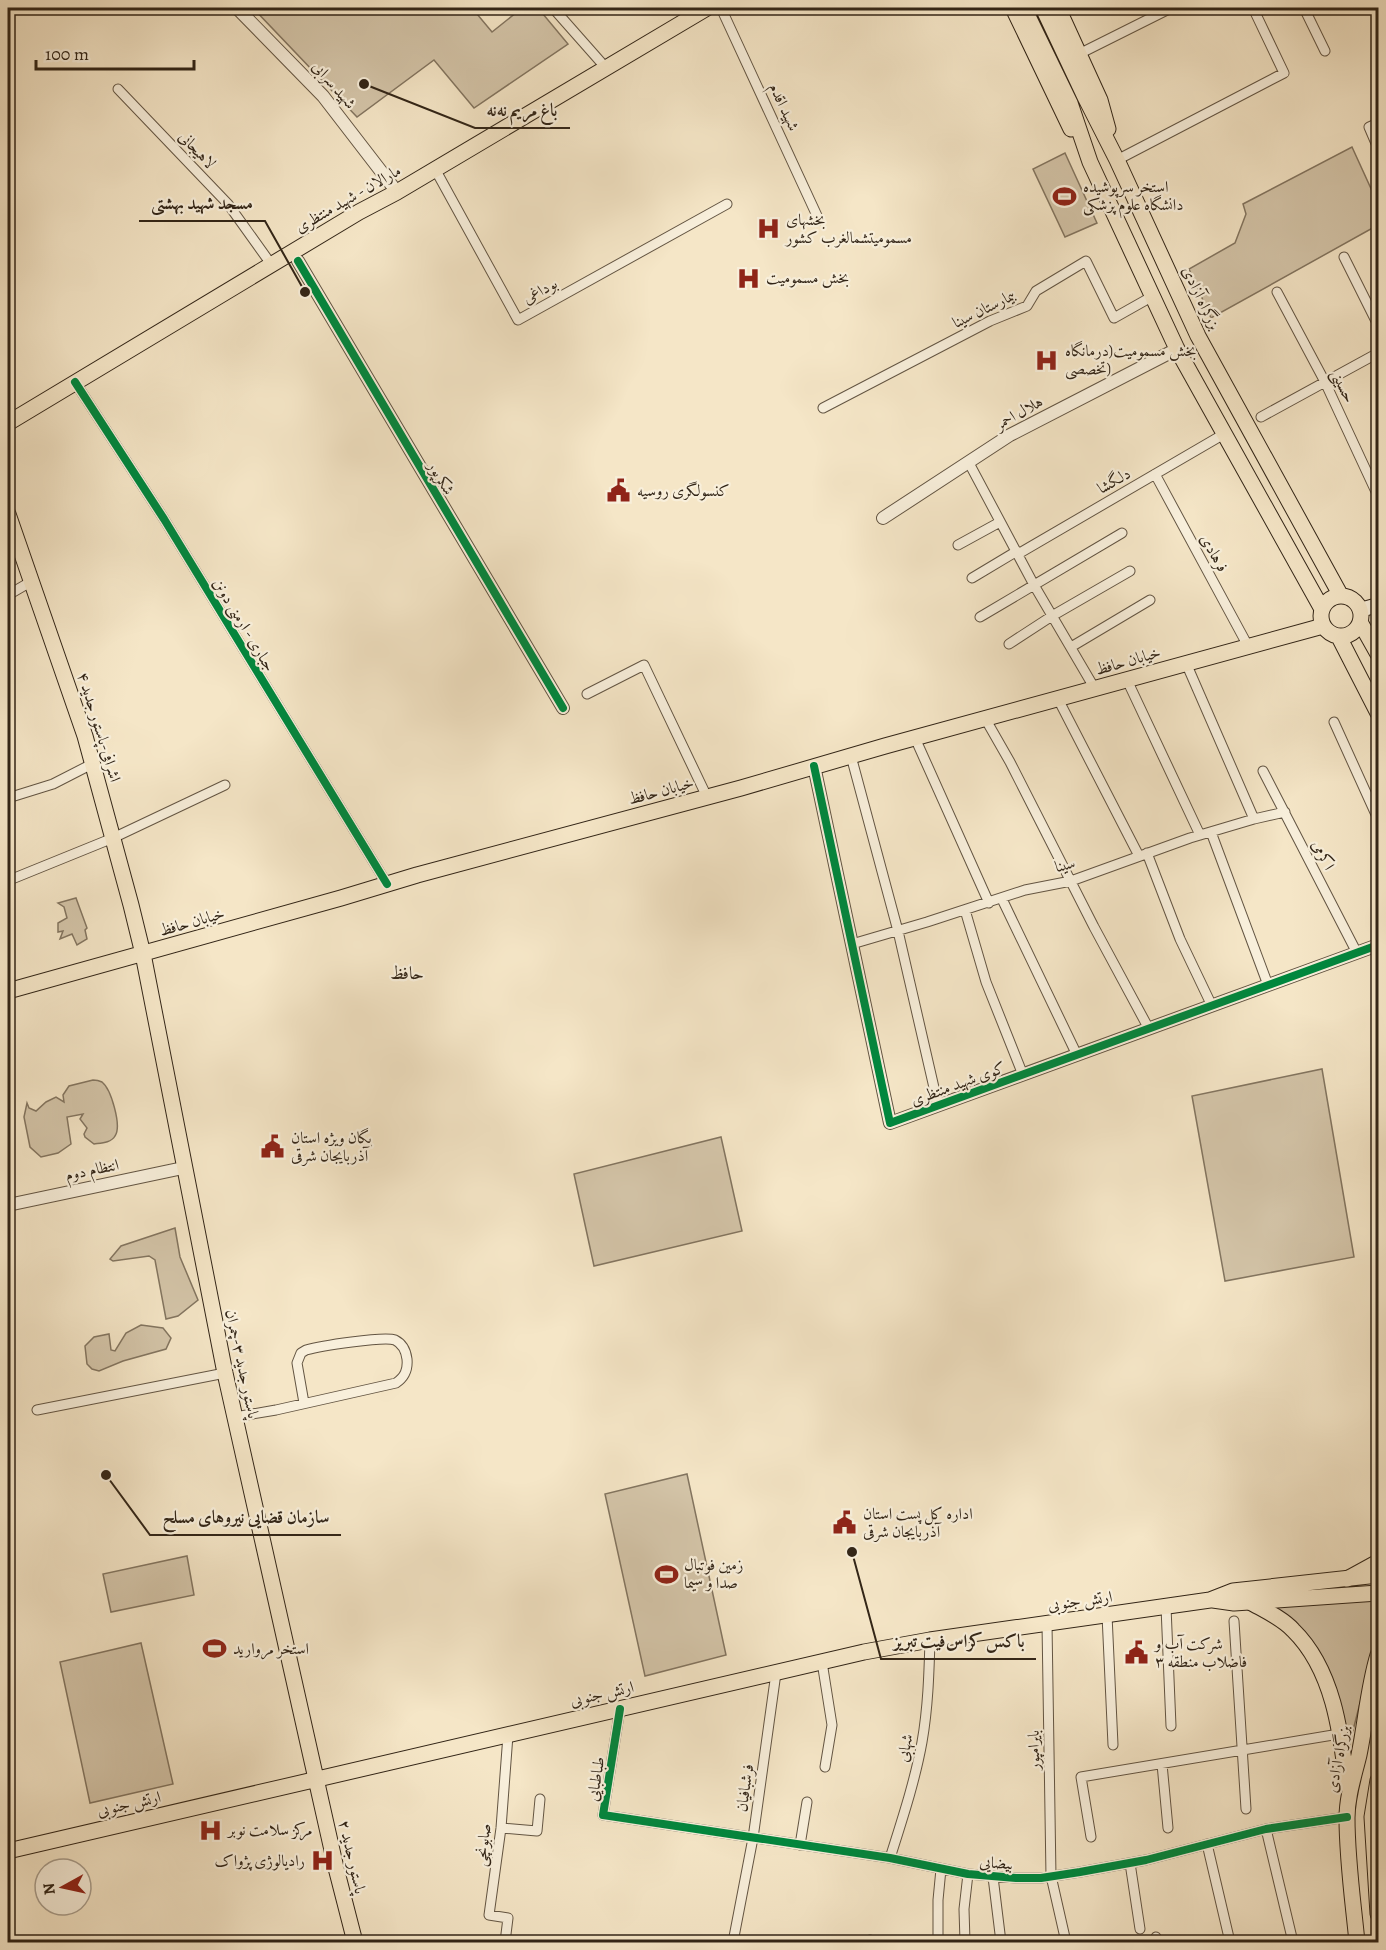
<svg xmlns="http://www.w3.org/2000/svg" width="1386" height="1950" font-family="Alegreya,Amiri,serif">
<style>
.green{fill:#d4c5a9;stroke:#837560;stroke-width:1.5}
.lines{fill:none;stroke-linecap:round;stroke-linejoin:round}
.minor-casing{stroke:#635543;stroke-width:11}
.tertiary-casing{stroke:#635543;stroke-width:14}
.secondary-casing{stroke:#322517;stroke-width:16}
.primary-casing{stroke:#322517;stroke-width:17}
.trunk-casing{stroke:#322517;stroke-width:17}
.minor{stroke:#f8efdb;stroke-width:9}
.tertiary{stroke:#f8efdb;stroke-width:12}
.secondary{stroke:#f8efdb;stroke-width:14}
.primary{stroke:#f5e6c7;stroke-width:15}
.trunk{stroke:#f5e6c7;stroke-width:15}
.cycleway-casing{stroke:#f8efdb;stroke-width:11}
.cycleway{stroke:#00873e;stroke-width:8}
.labels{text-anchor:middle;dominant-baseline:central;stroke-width:4.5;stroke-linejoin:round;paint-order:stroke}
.street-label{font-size:16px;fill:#322517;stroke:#f8efdb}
.poi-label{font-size:16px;fill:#322517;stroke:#f8efdb;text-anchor:start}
.neighbourhood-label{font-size:18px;fill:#322517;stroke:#f8efdb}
.leader{fill:none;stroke:#322517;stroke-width:2}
.callout-dot{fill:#322517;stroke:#f8efdb;stroke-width:2}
.callout-label{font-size:18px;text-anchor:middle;font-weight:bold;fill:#322517;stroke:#f8efdb;stroke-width:4.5;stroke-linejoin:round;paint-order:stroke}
</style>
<rect width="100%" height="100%" fill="#f5e6c7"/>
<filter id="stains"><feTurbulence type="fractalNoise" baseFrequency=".00333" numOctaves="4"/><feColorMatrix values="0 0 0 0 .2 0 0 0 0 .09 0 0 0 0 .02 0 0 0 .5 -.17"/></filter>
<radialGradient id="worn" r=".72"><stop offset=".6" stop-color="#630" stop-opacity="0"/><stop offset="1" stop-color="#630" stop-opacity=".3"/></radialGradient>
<path class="green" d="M253 8H472L492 32 522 8H538L568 44 474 108 434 60 357 117Z
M1352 147 1378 204V225L1211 318 1189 269 1235 243 1246 214 1243 204Z
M1065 153 1097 223 1065 237 1033 169Z
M76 898 87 928 85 930 87 939 77 945 72 934 60 939 63 931 58 932V923L67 918 64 907 58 903Z
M1322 1069 1354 1257 1225 1281 1192 1096Z
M93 1080C95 1080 100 1081 102 1082 111 1089 122 1126 115 1136 111 1143 101 1143 94 1144L85 1137 84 1134 87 1128 80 1119 83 1114 67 1117 71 1144 58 1153 41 1157 30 1147 24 1117 27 1103 29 1108 36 1111 46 1102 56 1097 64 1102 63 1095 69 1086Z
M721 1137 742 1231 594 1266 574 1174Z
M175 1228 180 1257 198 1300 178 1316 166 1319 155 1260 149 1256 113 1261 110 1259 121 1246Z
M141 1325 163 1328 171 1338 166 1349 123 1361 99 1371 92 1369 87 1364 85 1346 94 1337 109 1334 111 1350 115 1351 126 1333Z
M687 1474 726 1655 645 1676 605 1494Z
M187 1556 194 1595 111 1612 103 1574Z
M1378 1600V1633L1349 1746 1337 1696 1267 1605Z
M141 1643 173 1784 90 1803 60 1662Z"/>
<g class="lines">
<defs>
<path id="minor" d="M553 8 606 68
M721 8 819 220
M1304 8 1325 51
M1079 54 1171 8
M118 89 228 204 271 264
M1378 123 1369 127 1378 148
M1117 160 1284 73 1253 8
M435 169 518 320 727 204
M1344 257 1378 325
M1277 292 1325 382 1378 496
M75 382 164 519 387 884
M823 408 990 321 1027 306 1036 291 1086 261 1114 318 1153 296
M1261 417 1378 353
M969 463 1034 585 1095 689
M1155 474 1248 646
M958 545 1000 522
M1018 554 1224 434
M972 578 1017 551
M8 595 32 581
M980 617 1122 533
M1009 644 1052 616 1130 571
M1071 647 1150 600
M1186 663 1254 819
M1127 680 1200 835
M587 694 644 665 707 797
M1058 699 1139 856
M986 720 1010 762 1094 927 1149 1029
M1334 722 1378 819
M915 738 989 903
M851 756 898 931 938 1105
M1263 771 1357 953
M8 798 53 784 92 764
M1211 832 1268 985
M1147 853 1180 939 1212 1006
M12 879 113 838 225 785
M1002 899 1077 1055
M965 910 986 982 1023 1075
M852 944 927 922 1025 890 1071 881 1190 838 1254 819 1285 812
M37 1410 225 1373
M235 1417 276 1410 396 1383C405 1377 408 1370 407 1359 406 1351 403 1344 395 1340 384 1336 320 1346 306 1350L301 1353 297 1363 304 1403
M1166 1607 1171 1726
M1107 1615 1113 1745
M1234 1621 1246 1809
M1047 1624 1051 1876 1066 1942
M822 1662 832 1725 825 1767
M620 1709 603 1815 890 1858 968 1874 1016 1878H1041L1080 1872 1146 1860 1266 1829 1347 1817
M1162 1764 1168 1828
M501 1828 537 1831 540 1799
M1266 1829 1293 1942
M1091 1837 1081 1777 1339 1734
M1207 1844 1230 1942
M800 1845 807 1802
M890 1858C902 1820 915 1781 922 1742 928 1708 929 1674 930 1640
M1130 1863 1140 1929
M993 1877 1001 1942
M1156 1937 1157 1942
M870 1940 871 1942
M505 1942 508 1918 489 1915 501 1828 508 1735
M733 1942 753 1838 776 1673
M938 1942V1900L941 1869
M965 1942 964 1909 968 1874"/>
<path id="tertiary" d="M237 8 323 96 397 192
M298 261 563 708
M883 518 1010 435 1177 349
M814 766 890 1123 1378 945
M8 1205 183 1168"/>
<path id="secondary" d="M1360 610 1378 605"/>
<path id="primary" d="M8 423 359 212 397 192 707 8
M8 514 85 736 131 905 143 954 225 1373 336 1868 355 1942
M8 991 341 898 417 875 741 788 885 746 1323 626
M1213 1600 1234 1603 1378 1593
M8 1851 864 1652 930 1640 1210 1600 1233 1591 1378 1575"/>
<path id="trunk" d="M1013 8 1071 129
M1024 8 1070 103 1090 162 1177 349 1322 609
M1043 8 1085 97 1117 160 1198 336 1341 596
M1058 8 1100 100 1108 129
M1321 616a20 20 0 1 1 40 0a20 20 0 1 1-40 0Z
M1360 622 1378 654
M1339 637 1378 713
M1347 1579 1378 1562
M1250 1602C1264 1610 1282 1618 1293 1630 1333 1669 1341 1732 1347 1785
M1378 1780 1372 1817 1378 1914
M1357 1942C1353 1901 1347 1860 1347 1818 1347 1796 1354 1776 1359 1755 1366 1721 1368 1688 1378 1655"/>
</defs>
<use href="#minor" class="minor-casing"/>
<use href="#tertiary" class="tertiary-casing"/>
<use href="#secondary" class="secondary-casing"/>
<use href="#primary" class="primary-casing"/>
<use href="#trunk" class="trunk-casing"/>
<use href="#minor" class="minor"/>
<use href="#tertiary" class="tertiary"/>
<use href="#secondary" class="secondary"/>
<use href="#primary" class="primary"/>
<use href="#trunk" class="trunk"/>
<defs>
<path id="cycleway" d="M298 261 563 708
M75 382 164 519 387 884
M814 766 890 1123 1378 945
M620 1709 603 1815 890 1858 968 1874 1016 1878H1041L1080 1872 1146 1860 1266 1829 1347 1817"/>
</defs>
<use href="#cycleway" class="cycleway-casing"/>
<use href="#cycleway" class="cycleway"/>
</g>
<defs>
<symbol id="stadium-bare" viewBox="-9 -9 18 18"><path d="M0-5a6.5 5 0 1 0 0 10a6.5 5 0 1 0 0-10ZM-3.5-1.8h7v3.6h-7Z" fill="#8f2418" stroke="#f8efdb" stroke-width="2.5" paint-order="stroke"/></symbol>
<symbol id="hospital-bare" viewBox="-9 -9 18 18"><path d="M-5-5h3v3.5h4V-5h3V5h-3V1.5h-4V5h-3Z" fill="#8f2418" stroke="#f8efdb" stroke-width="2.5" paint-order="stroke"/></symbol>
<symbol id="civic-bare" viewBox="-9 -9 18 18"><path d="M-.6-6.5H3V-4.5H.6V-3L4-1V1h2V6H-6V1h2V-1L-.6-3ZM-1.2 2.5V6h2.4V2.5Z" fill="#8f2418" stroke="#f8efdb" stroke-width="2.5" paint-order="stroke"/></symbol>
</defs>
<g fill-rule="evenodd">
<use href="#stadium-bare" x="1048" y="180" width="33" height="33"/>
<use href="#hospital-bare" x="752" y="212" width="33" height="33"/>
<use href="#hospital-bare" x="732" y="262" width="33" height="33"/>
<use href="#hospital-bare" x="1030" y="344" width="33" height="33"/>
<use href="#civic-bare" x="602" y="474" width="33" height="33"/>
<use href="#civic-bare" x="256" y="1130" width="33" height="33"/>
<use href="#civic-bare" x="828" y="1506" width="33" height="33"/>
<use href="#stadium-bare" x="650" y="1558" width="33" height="33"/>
<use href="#stadium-bare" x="198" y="1632" width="33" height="33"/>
<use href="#civic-bare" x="1120" y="1636" width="33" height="33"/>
<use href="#hospital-bare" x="194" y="1814" width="33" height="33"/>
<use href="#hospital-bare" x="306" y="1844" width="33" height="33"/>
</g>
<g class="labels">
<g class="street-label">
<text transform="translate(334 85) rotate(49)">شهید سرابی</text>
<text transform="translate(784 107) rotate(65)">شهید اقدم</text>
<text transform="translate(197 150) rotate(46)">لاهیجانی</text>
<text transform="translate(348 199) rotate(-30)">مارالان - شهید منتظری</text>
<text transform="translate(540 291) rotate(-29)">بوداغی</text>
<text transform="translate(1201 298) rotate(65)">بزرگراه آزادی</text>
<text transform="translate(984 309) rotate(-26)">بیمارستان سینا</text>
<text transform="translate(1343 386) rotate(64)">حسینی</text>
<text transform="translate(1019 413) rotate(-29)">هلال احمر</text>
<text transform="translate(441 478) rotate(59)">شکرپور</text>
<text transform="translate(1114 481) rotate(-30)">دلگشا</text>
<text transform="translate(1214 553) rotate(61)">فرهادی</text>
<text transform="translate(244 625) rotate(59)">جباری - ارمنی دونن</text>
<text transform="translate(1128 661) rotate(-16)">خیابان حافظ</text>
<text transform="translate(99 727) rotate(73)">اشرافی-پاستور جدید ۴</text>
<text transform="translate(661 791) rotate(-15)">خیابان حافظ</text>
<text transform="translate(1323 855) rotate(63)">اکرمی</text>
<text transform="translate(1065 865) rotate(-14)">سینا</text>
<text transform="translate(192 922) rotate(-16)">خیابان حافظ</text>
<text transform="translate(958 1084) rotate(-20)">کوی شهید منتظری</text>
<text transform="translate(92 1170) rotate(-12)">انتظام دوم</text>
<text transform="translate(242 1364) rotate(78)">پاستور جدید ۳-چمران</text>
<text transform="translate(1080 1601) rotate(-8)">ارتش جنوبی</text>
<text transform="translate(602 1694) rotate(-13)">ارتش جنوبی</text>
<text transform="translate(905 1748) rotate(-79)">شهابی</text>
<text transform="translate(1034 1750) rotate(-91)">بایرامپور</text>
<text transform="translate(1338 1759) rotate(-79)">بزرگراه آزادی</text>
<text transform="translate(596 1779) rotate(-81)">طباطبایی</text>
<text transform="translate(745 1788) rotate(-82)">فرشبافیان</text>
<text transform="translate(129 1804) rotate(-13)">ارتش جنوبی</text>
<text transform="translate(483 1845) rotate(-83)">صابونچی</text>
<text transform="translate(352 1857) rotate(77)">پاستور جدید ۲</text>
<text transform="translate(996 1863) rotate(4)">بیضایی</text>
</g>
<g class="poi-label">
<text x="1083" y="187">استخر سرپوشیده<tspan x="1083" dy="18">دانشگاه علوم پزشکی</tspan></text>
<text x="786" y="220">بخشهای<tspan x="786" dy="18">مسمومیتشمالغرب کشور</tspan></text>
<text x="766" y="278">بخش مسمومیت</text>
<text x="1065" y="351">بخش مسمومیت(درمانگاه<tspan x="1065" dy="18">تخصصی)</tspan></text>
<text x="637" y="491">کنسولگری روسیه</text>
<text x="291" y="1138">یگان ویژه استان<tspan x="291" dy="18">آذربایجان شرقی</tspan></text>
<text x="863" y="1514">اداره کل پست استان<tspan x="863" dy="18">آذربایجان شرقی</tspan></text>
<text x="684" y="1565">زمین فوتبال<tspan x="684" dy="18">صدا و سیما</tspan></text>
<text x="1155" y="1644">شرکت آب و<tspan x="1155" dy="18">فاضلاب منطقه ۳</tspan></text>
<text x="233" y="1649">استخر مروارید</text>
<text x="228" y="1830">مرکز سلامت نوبر</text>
<text x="305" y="1861" text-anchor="end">رادیالوژی پژواک</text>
</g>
<g class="neighbourhood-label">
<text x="407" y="973">حافظ</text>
</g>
</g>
<path class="leader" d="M364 84L475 128H570M305 292L265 221H139M106 1475L150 1535H341M852 1552L881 1659H1036"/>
<g class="callout-dot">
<circle cx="364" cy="84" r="6"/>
<circle cx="305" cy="292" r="6"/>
<circle cx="106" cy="1475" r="6"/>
<circle cx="852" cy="1552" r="6"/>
</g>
<g class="callout-label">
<text x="522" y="116">باغ مریم نه‌نه</text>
<text x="202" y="209">مسجد شهید بهشتی</text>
<text x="246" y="1523">سازمان قضایی نیروهای مسلح</text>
<text x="959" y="1647">باکس کراس‌فیت تبریز</text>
</g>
<rect width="1386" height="1950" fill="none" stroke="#f5e6c7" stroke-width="30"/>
<rect x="9" y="9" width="1368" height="1932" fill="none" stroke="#322517" stroke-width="3"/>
<rect x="15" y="15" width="1356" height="1920" fill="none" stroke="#322517" stroke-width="1.5"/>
<g transform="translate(63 1887) rotate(262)"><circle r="28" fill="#f8efdb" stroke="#a99e8d" stroke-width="1.5"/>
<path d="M0-4.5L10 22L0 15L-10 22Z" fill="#8f2418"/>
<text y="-9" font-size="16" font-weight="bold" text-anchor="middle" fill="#322517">N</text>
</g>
<path d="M36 60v9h158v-9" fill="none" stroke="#322517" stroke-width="3"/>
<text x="45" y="60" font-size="18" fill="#322517" stroke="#f8efdb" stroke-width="4.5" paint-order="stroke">100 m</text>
<rect width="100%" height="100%" filter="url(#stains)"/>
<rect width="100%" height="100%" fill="url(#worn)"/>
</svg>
